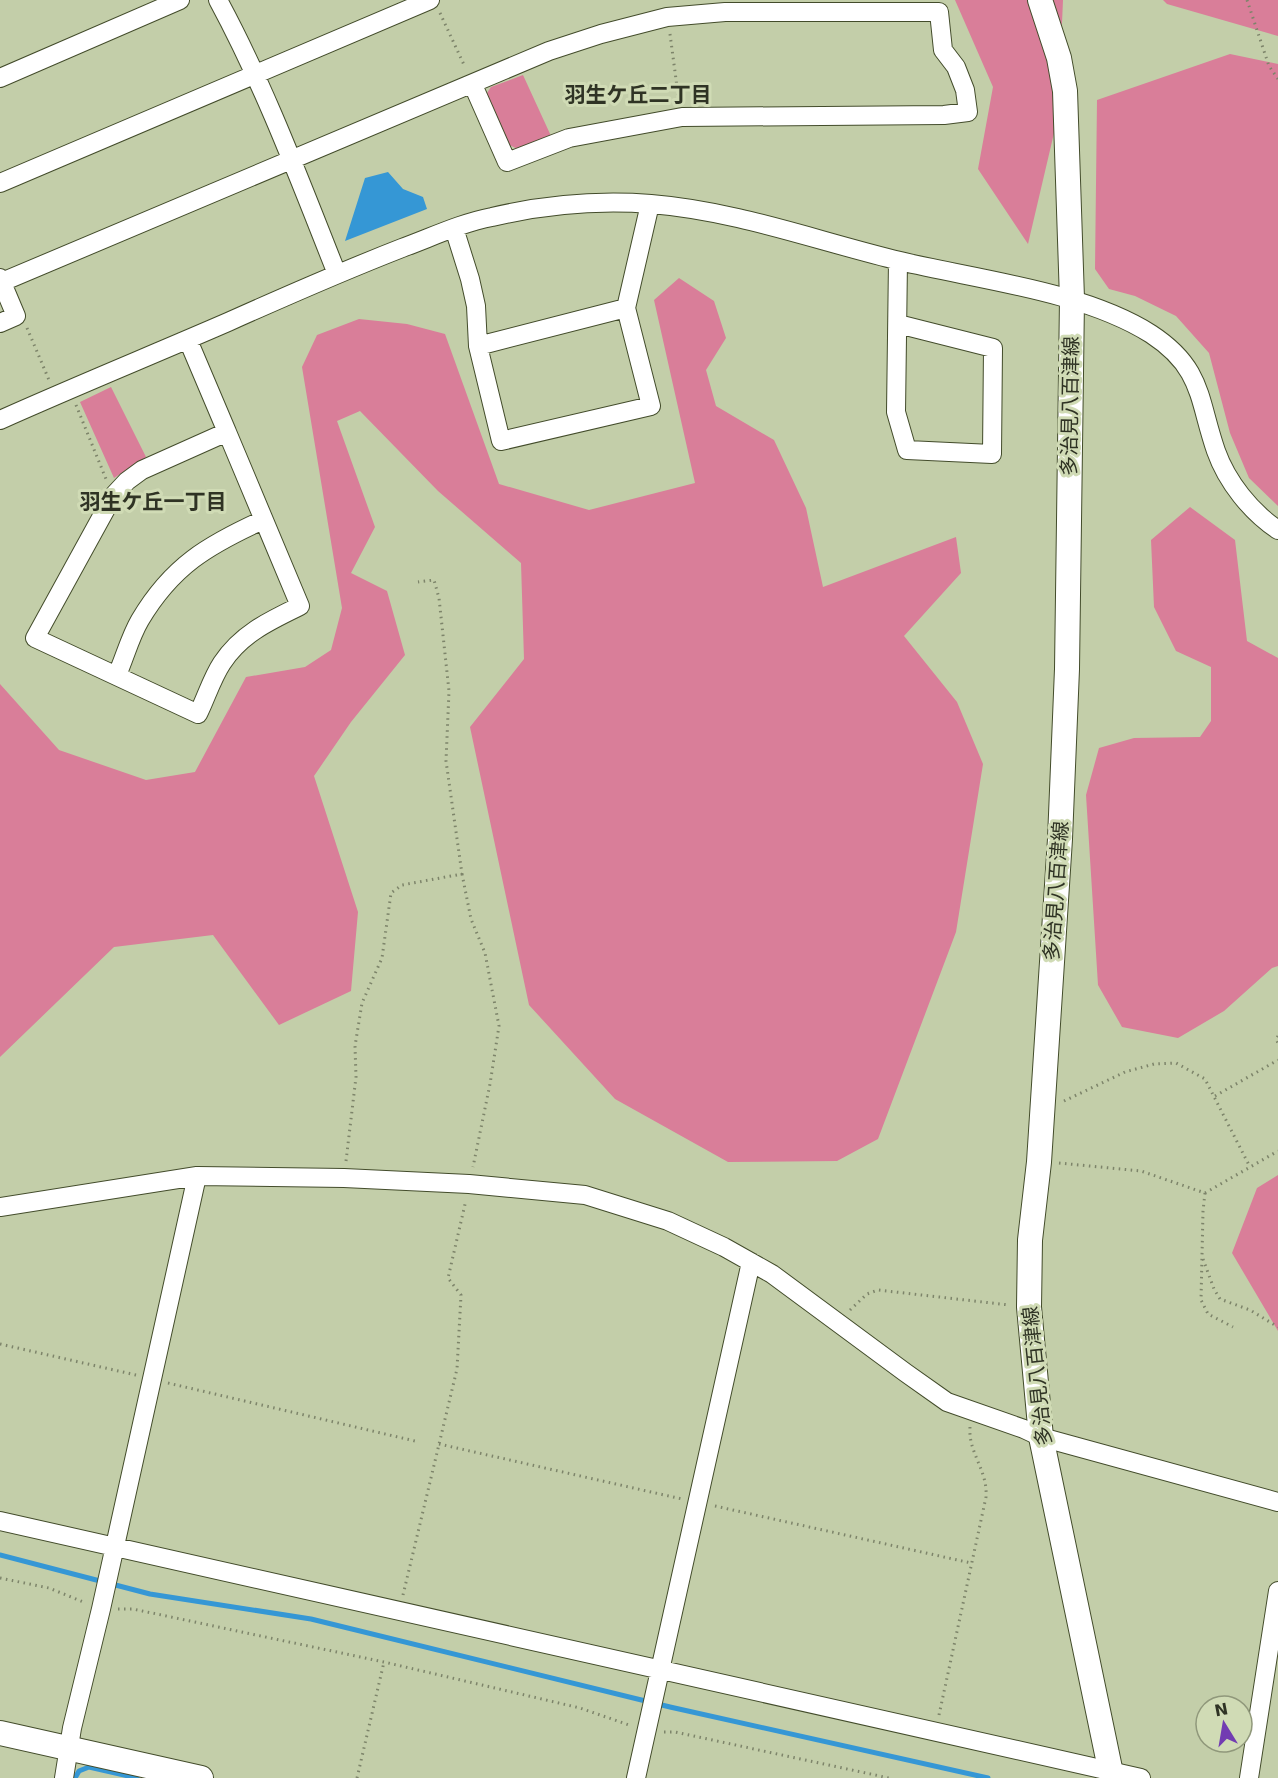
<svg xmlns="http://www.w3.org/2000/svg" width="1278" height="1778" font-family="'DejaVu Sans','Noto Sans JP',sans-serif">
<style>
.green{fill:#d97e99}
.water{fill:#3597d5}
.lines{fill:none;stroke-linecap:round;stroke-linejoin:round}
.stream{stroke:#3597d5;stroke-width:5}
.minor-casing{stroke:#434c2b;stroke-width:20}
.major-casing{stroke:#434c2b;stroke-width:26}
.path{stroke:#7d846a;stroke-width:3;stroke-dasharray:1.5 4.5;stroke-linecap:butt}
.minor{stroke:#fff;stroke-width:18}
.major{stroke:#fff;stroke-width:24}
.labels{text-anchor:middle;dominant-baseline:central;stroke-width:6;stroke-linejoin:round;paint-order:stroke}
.street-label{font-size:20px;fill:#2f3324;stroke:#d0dbb5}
.neighbourhood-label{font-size:21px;font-weight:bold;fill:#2f3324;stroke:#d0dbb5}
</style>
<rect width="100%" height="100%" fill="#c3cea9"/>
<path class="green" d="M955 0H1063L1058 116 1028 244 978 169 993 87Z
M1163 0H1278V36L1167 4Z
M1230 54 1278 64V506L1249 478 1230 433 1209 353 1176 316 1135 296 1109 289 1095 269 1097 100Z
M523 75 551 136 518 149 505 143 485 96 491 87Z
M679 278 714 301 726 338 706 370 716 406 774 440 806 508 823 587 956 537 961 573 904 636 957 702 983 764 956 932 878 1139 837 1161 728 1162 615 1099 529 1005 470 727 524 659 521 563 438 491 360 411 337 421 375 527 351 573 387 591 405 655 351 722 314 776 358 912 351 991 279 1025 213 935 114 947 0 1057V684L59 750 146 780 195 772 246 677 305 667 331 650 342 608 302 367 317 335 359 319 407 324 445 334 499 484 589 510 695 483 654 300Z
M111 387 146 457 114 478 80 402Z
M1190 507 1235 540 1247 641 1278 658V966L1272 968 1224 1011 1178 1038 1122 1027 1098 985 1086 795 1099 748 1134 738 1200 737 1211 721V667L1176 651 1154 607 1151 540Z
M1278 1175V1331L1232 1253 1257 1188Z"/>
<path class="water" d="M388 172 403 189 423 197 427 209 345 241 365 178Z"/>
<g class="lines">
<path class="stream" d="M0 1555 150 1594 311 1619 670 1707 988 1778
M75 1778 79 1771 89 1767 137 1778"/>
<defs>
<path id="minor" d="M218 0C265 87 300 181 337 274
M0 78 180 0
M0 183 430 0
M454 228 470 279 476 306 478 346 501 441 651 406 626 308 650 204
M898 261 896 412 907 450 992 454 993 348 898 324
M0 278 16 316 0 323
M2 282 549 51 601 34 667 17 725 12H939L943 50 956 67 965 90 968 112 944 115 682 117 569 138 507 162 473 85
M188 340 227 432
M478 346 626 308
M0 420C76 386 152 355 228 322 286 296 343 271 402 248 432 237 461 223 492 217 543 205 599 200 651 204 737 211 817 241 900 261 979 280 1083 291 1151 334 1203 368 1198 399 1216 451 1227 482 1251 512 1278 530
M227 432 300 606C269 621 241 634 222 663 212 678 206 698 198 714L35 638 113 496 127 481 142 470Z
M117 675C125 657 130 637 140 620 172 566 208 545 263 520
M0 1207 197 1176 344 1178 469 1184 585 1195 668 1221 724 1247 772 1274 906 1373 947 1402 1024 1429 1041 1437 1278 1502
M0 1521 1141 1778
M64 1778 72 1728 101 1609 197 1176
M636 1778 751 1262
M1249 1778 1278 1591"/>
<path id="major" d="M1040 0 1059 58 1065 91 1072 299 1067 669 1060 839 1039 1162 1030 1240 1029 1307 1041 1437 1112 1778
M0 1733 201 1778"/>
</defs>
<use href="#minor" class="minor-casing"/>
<use href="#major" class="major-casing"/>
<path class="path" d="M1247 0 1269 66 1278 79
M440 13 465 67
M670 34 679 102
M27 328 49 380
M76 405 106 479
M462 874 471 919 485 953 499 1026 490 1084 473 1167
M1278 1036 1276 1039 1278 1043
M1215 1096 1278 1060
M1064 1101 1125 1072 1154 1064 1176 1063 1205 1079 1250 1167
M346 1161 356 1077 355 1046 362 1003 382 958 391 893 402 885 462 874 446 761 449 691 439 598 434 580 418 582
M1059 1163 1141 1171 1205 1193 1278 1151
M1205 1193 1203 1211 1201 1300 1208 1314 1233 1327
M1203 1259 1214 1289 1220 1299 1250 1310 1278 1327
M850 1310 867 1294 878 1290 1009 1305
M0 1344 136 1375
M168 1383 415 1441
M439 1444 682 1499
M715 1506 971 1563
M0 1578 49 1588 86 1603
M403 1595 457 1369 461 1295 448 1278 466 1200
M118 1609H133L384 1662 580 1708 632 1726
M939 1715 986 1497C988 1470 968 1453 970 1427
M664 1732H675L889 1778
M357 1778 384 1662"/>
<use href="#minor" class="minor"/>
<use href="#major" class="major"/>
</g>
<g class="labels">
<g class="street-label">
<text transform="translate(1070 406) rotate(-89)">多治見八百津線</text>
<text transform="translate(1056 891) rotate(-86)">多治見八百津線</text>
<text transform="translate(1037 1376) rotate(-96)">多治見八百津線</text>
</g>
<g class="neighbourhood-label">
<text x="638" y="95">羽生ケ丘二丁目</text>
<text x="153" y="502">羽生ケ丘一丁目</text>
</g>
</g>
<g transform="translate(1224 1724) rotate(349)"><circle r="28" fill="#d0dbb5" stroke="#90987b" stroke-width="1.5"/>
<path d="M0-4.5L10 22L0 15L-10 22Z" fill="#723cb2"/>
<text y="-9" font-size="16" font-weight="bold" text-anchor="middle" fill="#2f3324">N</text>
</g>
</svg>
